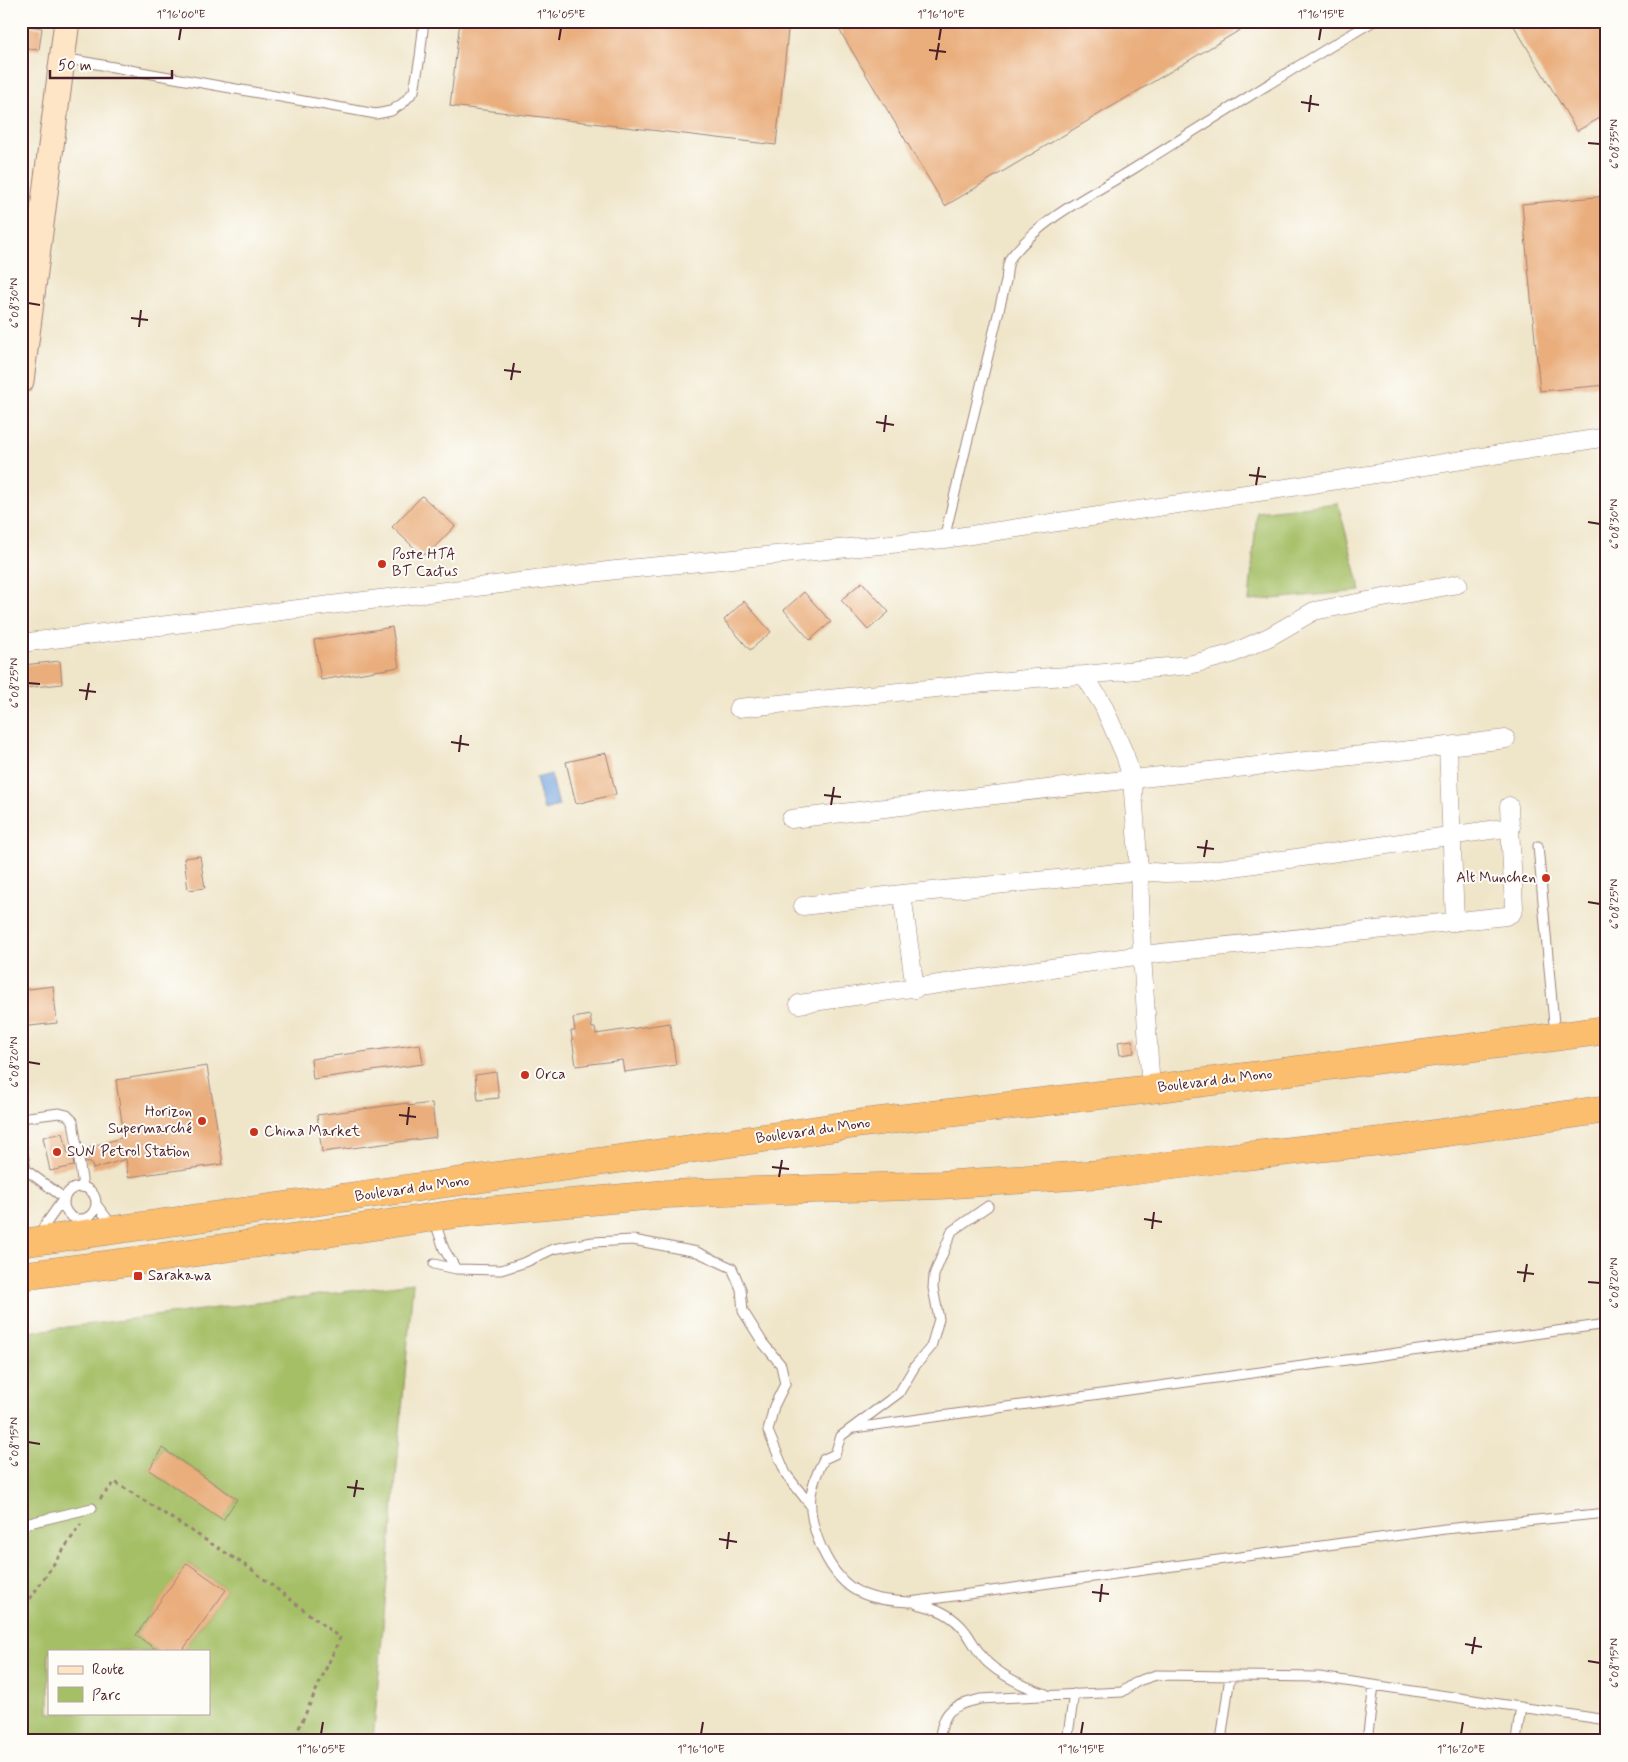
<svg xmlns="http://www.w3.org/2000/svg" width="1628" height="1762" font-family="Mynerve,sans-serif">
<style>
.green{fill:#a5bf66;stroke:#786f48;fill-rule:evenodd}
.water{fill:#77a6e0;stroke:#606286}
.building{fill:#eaae7d}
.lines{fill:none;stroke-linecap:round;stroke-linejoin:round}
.lane-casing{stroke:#9c827a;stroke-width:11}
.street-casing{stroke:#9c827a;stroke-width:19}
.secondary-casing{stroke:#9c827a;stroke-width:27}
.highway-casing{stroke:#9c827a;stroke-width:29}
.path{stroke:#9c827a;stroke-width:3;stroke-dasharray:4 4;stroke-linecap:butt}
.lane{stroke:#fff;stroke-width:9}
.street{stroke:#fff;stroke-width:18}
.secondary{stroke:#fde5c5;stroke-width:25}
.highway{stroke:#fabe6e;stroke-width:28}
.ticks{fill:none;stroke:#4a1f2b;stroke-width:2}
.poi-dot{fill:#c8321e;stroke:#fdfcf7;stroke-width:2}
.labels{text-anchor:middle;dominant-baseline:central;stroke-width:4;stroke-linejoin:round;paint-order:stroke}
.poi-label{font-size:15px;fill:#4a1f2b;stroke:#fdfcf7;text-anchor:start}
.street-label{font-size:15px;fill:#4a1f2b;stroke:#fdfcf7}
.neatline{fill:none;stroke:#4a1f2b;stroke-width:2}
.ticks-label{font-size:12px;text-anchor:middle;fill:#4a1f2b}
</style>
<rect width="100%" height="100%" fill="#fdfcf7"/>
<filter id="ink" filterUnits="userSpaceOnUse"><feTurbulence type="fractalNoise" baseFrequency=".02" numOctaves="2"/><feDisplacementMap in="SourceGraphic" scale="10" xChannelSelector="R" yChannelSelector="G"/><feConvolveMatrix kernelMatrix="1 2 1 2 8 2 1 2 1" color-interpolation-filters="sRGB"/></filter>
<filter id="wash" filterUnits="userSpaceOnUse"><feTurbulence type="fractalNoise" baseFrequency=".0096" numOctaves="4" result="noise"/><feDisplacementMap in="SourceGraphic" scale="20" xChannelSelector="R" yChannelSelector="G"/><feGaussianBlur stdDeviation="1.12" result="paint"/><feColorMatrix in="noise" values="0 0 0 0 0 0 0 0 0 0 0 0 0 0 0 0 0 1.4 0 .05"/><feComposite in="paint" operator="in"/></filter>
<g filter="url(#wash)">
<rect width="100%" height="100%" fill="#efe5c9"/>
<path class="green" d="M1338 503 1361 591 1249 601 1257 512Z
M413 1283 373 1741H21V1683L27 1674 21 1670V1575L28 1566 21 1560V1333ZM162 1448 237 1499 223 1519 149 1470ZM188 1563 226 1590 182 1651H209V1713H49V1651H158L136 1635Z"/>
<path class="water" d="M551 774 559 806 544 810 536 778Z"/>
<g id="blocks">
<path class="building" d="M460 21H789L776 145 450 106Z
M834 21H1255L945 206Z
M1511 21H1607V114L1577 131Z
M21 25 42 28 39 50 21 48Z
M1607 196V385L1540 391 1522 204Z
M422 496 455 526 428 554H421L392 527Z
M862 582 889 612 868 630 841 600Z
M804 592 831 622 810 640 784 610Z
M744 601 771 632 750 650 724 620Z
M392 627 399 667 321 680 314 640Z
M60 661 62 684 25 688 23 665Z
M606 753 616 794 576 804 566 762Z
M200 856 205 888 188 890 184 858Z
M53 986 57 1023 21 1027V990Z
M590 1015 592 1028H595L596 1034 670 1023 676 1065 624 1072 622 1060 576 1066 571 1031H575L573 1018Z
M1132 1040 1134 1053 1120 1055 1118 1042Z
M420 1044 423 1064 313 1079 311 1059Z
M207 1066 223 1164 128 1177 126 1159 93 1169 91 1162 86 1163 84 1149 124 1137 116 1080Z
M496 1072 499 1098 478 1100 475 1075Z
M408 1103V1106L432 1103 436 1137 322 1152 317 1115Z
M63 1133 68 1154 72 1153 74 1166 50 1171 43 1137Z
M162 1448 237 1499 223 1520 149 1470Z
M187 1563 226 1590 182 1651H158L136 1635Z"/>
</g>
</g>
<g filter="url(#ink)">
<use href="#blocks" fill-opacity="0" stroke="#9c827a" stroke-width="1"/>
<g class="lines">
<defs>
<path id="lane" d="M63 58 376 114 391 111 403 103 414 91 420 57 424 21
M944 539 1006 281C1007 273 1007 261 1012 256 1046 214 1094 194 1138 166 1216 117 1294 67 1374 21
M1538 846 1555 1035
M21 1118 59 1113 67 1115 73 1121 83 1186
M21 1143 26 1170 64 1198 38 1235
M64 1203a16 16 0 1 1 32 0a16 16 0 1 1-32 0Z
M96 1204 113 1226
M988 1206 952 1231 934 1275 933 1288 939 1319 931 1347 915 1366 899 1393 841 1436 835 1454 824 1459C818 1470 813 1482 811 1495 807 1526 830 1580 861 1593 876 1600 893 1601 910 1602L1445 1529 1607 1513
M434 1219 444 1249 456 1269
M434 1264 456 1269 501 1270 526 1262 553 1249 593 1242 633 1240 697 1252 732 1268 741 1289 743 1311 763 1343 781 1365 785 1384 774 1406 768 1431 786 1474 811 1506
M854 1428 1607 1324
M21 1525 92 1508
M917 1604C937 1608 953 1615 966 1632 973 1642 979 1655 988 1663 1005 1678 1025 1687 1046 1694
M939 1741C944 1709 950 1707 980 1699L1122 1692 1138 1681 1156 1675 1319 1677 1607 1720
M1067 1741 1074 1694
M1221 1741 1230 1676
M1367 1741 1374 1685
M1516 1741 1521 1707"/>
<path id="street" d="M21 643 616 570 944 539 1306 485 1607 437
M1084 675 1103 705 1125 755 1132 779 1139 871 1142 955 1151 1089
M738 708 1036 678 1084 675 1189 665 1231 654 1269 637 1314 611 1458 584
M1448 746 1455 922
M791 819 1132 779 1448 746 1506 739
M902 894 915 989
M803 906 902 894 1139 871 1165 873 1199 872 1511 827
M799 1004 1142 955 1506 916 1512 913 1514 908 1509 806"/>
<path id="secondary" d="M21 381 67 21"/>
<path id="highway" d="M21 1243 690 1149 863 1123 1151 1089 1607 1030
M21 1276 136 1261 462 1213 667 1194 940 1185 1115 1173 1227 1158 1399 1139 1607 1109"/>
</defs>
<use href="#lane" class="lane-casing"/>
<use href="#street" class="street-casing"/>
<use href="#secondary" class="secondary-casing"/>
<use href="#highway" class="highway-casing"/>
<path class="path" d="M100 1499 115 1482 251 1569 340 1638 293 1741
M21 1612 81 1524"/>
<use href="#lane" class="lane"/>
<use href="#street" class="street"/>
<use href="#secondary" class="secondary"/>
<use href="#highway" class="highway"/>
</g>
</g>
<path class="ticks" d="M179 40 181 28M559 40 561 28M939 40 941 28M1319 40 1321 28M929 50 946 52M936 60 939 43M1301 102 1319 105M1309 112 1311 95M1588 143 1600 144M28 303 40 305M131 318 148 320M139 327 141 310M504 370 521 372M511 380 514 363M876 422 894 425M884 432 886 415M1249 475 1266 477M1256 485 1259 467M1588 522 1600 524M28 683 40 684M79 690 96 692M86 700 89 683M451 742 469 745M459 752 461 735M824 795 841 797M831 805 834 787M1197 847 1214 849M1204 857 1207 840M1588 902 1600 904M28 1062 40 1064M399 1115 416 1117M407 1125 409 1107M772 1167 789 1169M779 1177 782 1160M1144 1219 1162 1222M1152 1229 1154 1212M1517 1272 1534 1274M1524 1282 1527 1264M1588 1282 1600 1283M28 1442 40 1444M347 1487 364 1489M354 1497 357 1480M719 1539 737 1542M727 1549 729 1532M1092 1592 1109 1594M1100 1602 1102 1584M1465 1644 1482 1647M1472 1654 1475 1637M1588 1661 1600 1663M321 1734 323 1722M701 1734 703 1722M1081 1734 1083 1722M1461 1734 1463 1722"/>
<g class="poi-dot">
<circle cx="382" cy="564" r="5"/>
<circle cx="1546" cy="878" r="5"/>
<circle cx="525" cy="1075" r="5"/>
<circle cx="202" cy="1121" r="5"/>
<circle cx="254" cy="1132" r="5"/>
<circle cx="57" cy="1152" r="5"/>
<rect x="133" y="1271" width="10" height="10" rx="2.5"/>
</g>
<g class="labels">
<g class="poi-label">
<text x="392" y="555">Poste HTA<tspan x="392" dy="17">BT Cactus</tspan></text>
<text x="1536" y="878" text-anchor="end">Alt Munchen</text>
<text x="535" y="1075">Orca</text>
<text x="192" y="1112" text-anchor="end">Horizon<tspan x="192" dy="17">Supermarché</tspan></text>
<text x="264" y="1132">China Market</text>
<text x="67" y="1152">SUN Petrol Station</text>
<text x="148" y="1276">Sarakawa</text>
</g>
<g class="street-label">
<text transform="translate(1215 1081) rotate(-7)">Boulevard du Mono</text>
<text transform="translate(813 1131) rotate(-8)">Boulevard du Mono</text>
<text transform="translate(412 1189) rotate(-8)">Boulevard du Mono</text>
</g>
</g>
<rect width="1628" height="1762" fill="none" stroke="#fdfcf7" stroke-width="55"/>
<rect x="48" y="1650" width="162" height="65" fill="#fdfcf7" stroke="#b5a4a5"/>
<rect x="58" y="1666" width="25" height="8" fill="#fde5c5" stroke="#b5a4a5"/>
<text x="92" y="1674" font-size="15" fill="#4a1f2b">Route</text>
<rect x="58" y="1687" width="25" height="15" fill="#a5bf66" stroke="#b5a4a5"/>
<text x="92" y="1700" font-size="15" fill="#4a1f2b">Parc</text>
<path d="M50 70v8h122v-8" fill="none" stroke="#4a1f2b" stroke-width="2.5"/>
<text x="58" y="70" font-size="15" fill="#4a1f2b" stroke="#fdfcf7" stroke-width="4" paint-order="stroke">50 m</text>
<rect x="28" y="28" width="1572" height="1706" class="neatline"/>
<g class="ticks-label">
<text x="181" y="18">1°16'00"E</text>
<text x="561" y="18">1°16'05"E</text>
<text x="941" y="18">1°16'10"E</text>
<text x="1321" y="18">1°16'15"E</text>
<text transform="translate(1614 144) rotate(-90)" y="4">6°08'35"N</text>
<text transform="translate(14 303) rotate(-90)" y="4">6°08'30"N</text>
<text transform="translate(1614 524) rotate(-90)" y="4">6°08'30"N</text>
<text transform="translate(14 683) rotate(-90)" y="4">6°08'25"N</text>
<text transform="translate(1614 904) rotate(-90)" y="4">6°08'25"N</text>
<text transform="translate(14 1062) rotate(-90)" y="4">6°08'20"N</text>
<text transform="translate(1614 1283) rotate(-90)" y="4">6°08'20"N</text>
<text transform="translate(14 1442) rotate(-90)" y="4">6°08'15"N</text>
<text transform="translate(1614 1663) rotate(-90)" y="4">6°08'15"N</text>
<text x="321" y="1753">1°16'05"E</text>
<text x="701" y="1753">1°16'10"E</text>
<text x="1081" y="1753">1°16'15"E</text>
<text x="1461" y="1753">1°16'20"E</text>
</g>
</svg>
